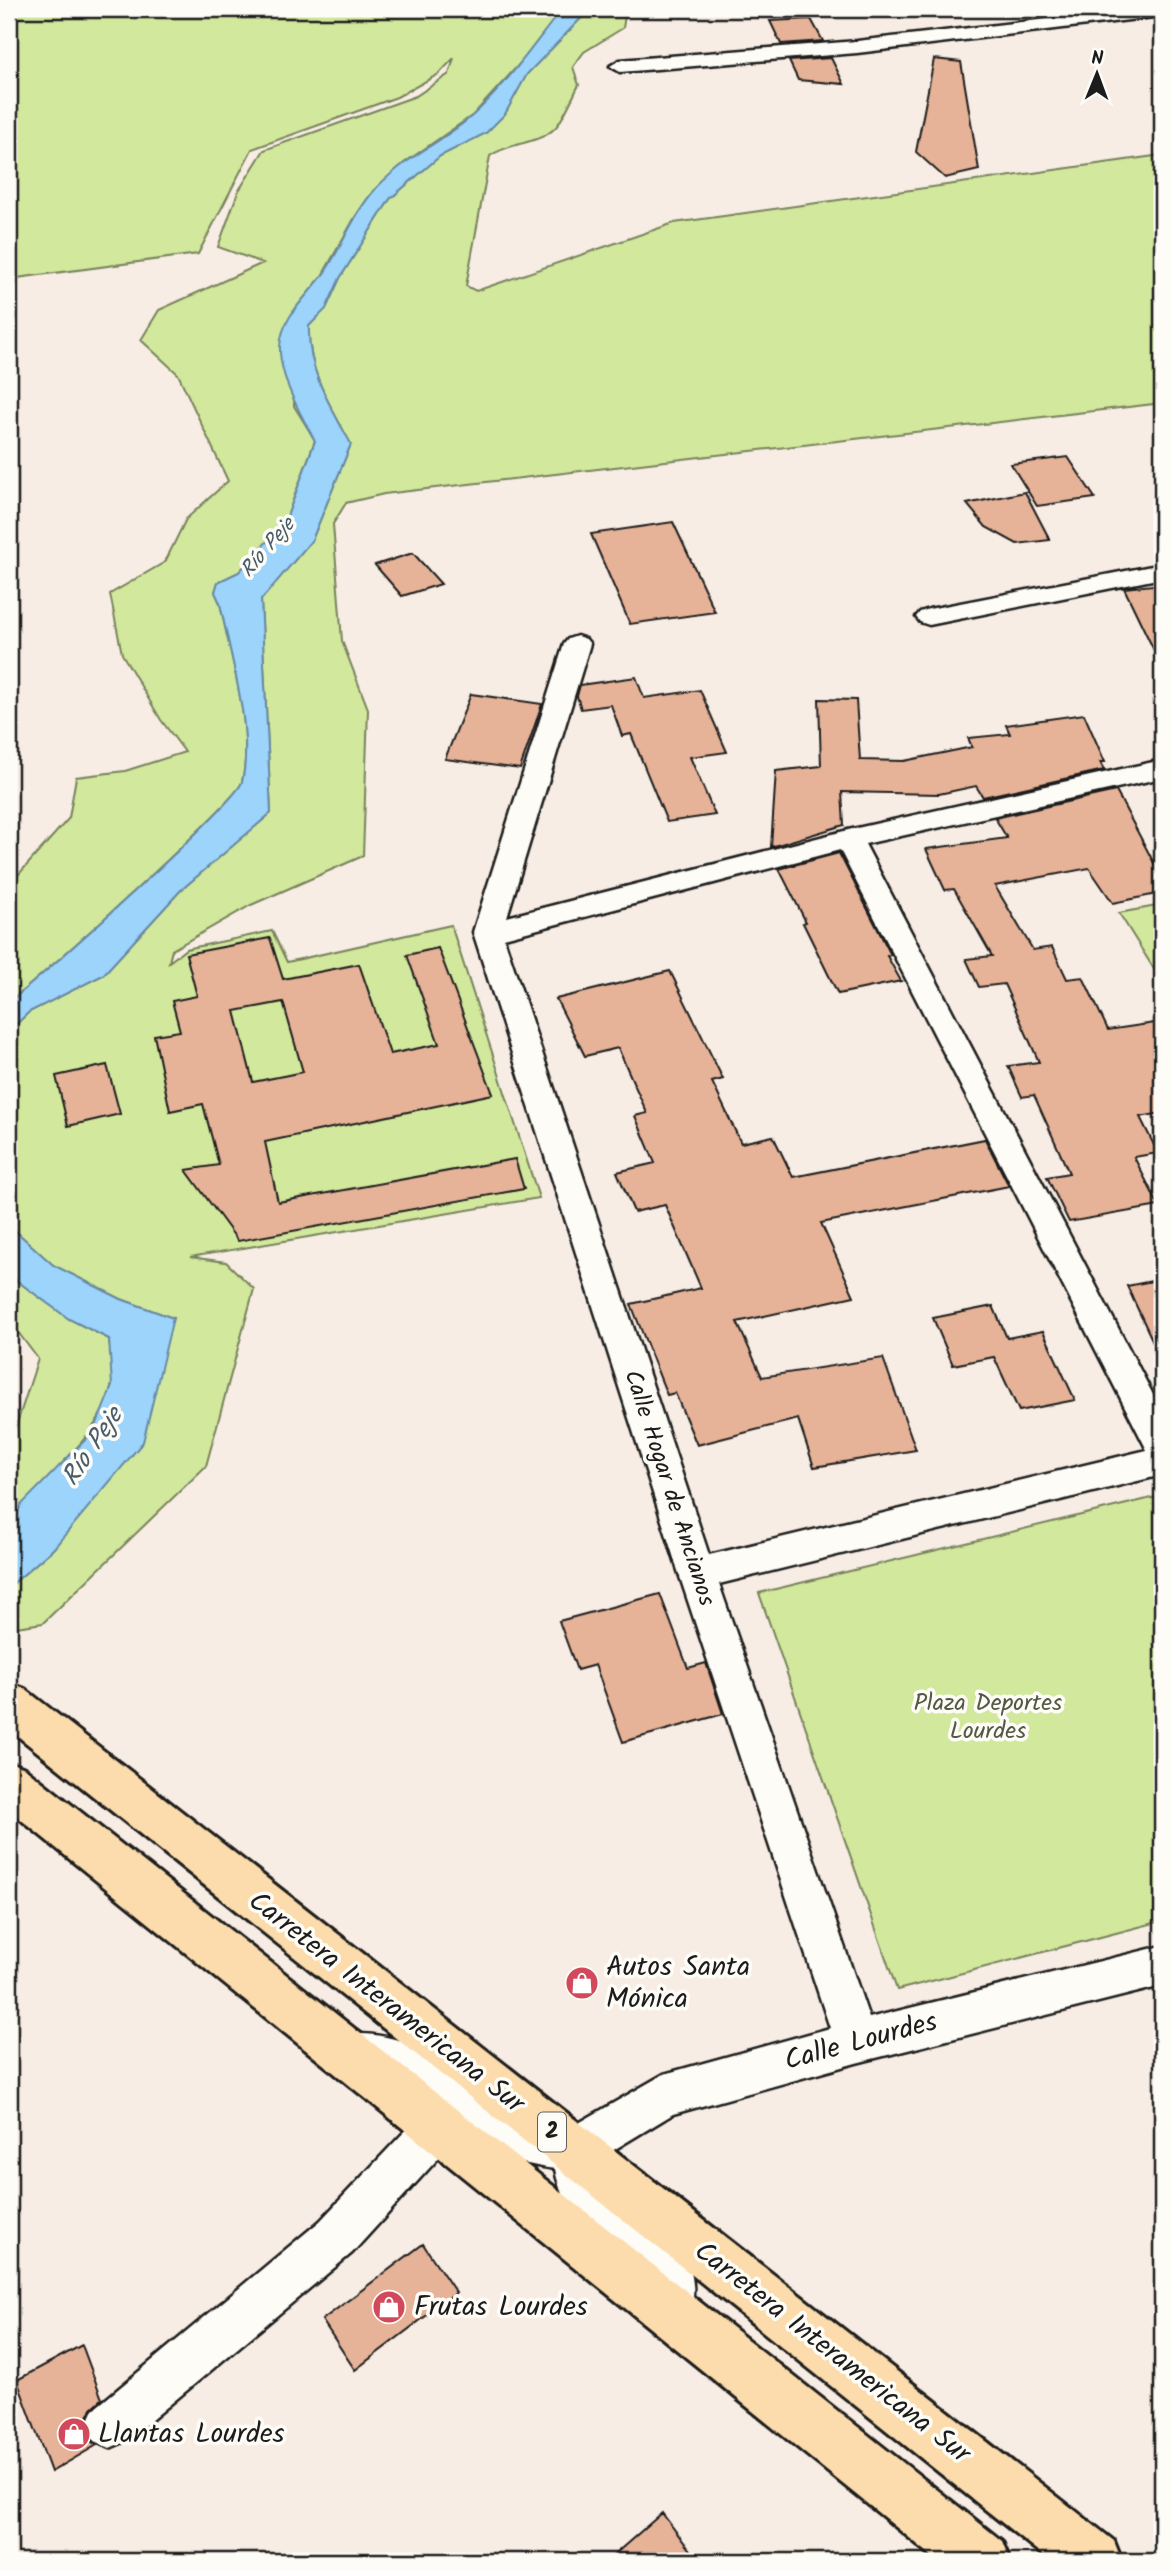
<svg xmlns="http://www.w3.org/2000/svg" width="1171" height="2570" font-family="Kalam,sans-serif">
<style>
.green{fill:#d2e89d;stroke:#77825c;stroke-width:2}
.water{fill:#9cd4fc;stroke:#698aa2;stroke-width:2}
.building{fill:#e6b398;stroke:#1c1c1c;stroke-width:2;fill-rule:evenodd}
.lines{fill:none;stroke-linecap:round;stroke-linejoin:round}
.street-casing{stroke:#1c1c1c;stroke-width:5}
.highway-casing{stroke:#1c1c1c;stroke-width:6}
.street{fill:#fdfcf7;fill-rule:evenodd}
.highway{fill:#fcdcac;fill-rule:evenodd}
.labels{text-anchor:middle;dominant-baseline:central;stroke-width:7;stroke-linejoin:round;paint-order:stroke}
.far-water-label{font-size:21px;font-style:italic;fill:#495c6a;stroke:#fdfcf7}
.shield{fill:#fdfcf7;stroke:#605f5e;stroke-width:2}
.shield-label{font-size:23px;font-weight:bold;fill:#1c1c1c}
.street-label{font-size:24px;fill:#1c1c1c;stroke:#fdfcf7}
.park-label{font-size:24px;fill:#535943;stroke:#fdfcf7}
.water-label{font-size:26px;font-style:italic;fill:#495c6a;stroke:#fdfcf7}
.near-poi-label{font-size:28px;fill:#1c1c1c;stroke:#fdfcf7;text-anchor:start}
.near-street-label{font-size:28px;fill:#1c1c1c;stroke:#fdfcf7}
</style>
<rect width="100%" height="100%" fill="#f8ede4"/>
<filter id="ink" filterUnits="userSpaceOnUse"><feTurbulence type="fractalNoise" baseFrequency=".0143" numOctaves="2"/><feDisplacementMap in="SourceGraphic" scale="14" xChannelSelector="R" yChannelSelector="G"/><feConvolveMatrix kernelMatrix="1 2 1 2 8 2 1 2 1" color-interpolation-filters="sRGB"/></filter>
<g filter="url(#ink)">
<path class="green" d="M9 9H492L490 13 495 9H562L523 60 473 115 404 163 373 191 355 217 322 276 296 308 294 406 315 440 285 522 239 572 218 582 215 592 220 603C230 656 254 729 242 782 237 801 38 980 9 1002V898L18 875 69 818 76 777 125 771 185 752 161 720 122 654 110 594 165 562 186 519 228 481 178 374 141 340 159 310 263 263 218 247 238 192 264 150 416 96 449 74 454 58 439 74 397 97 252 149 198 254 9 279Z
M590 9H626L623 28 584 52 573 67 579 85C573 96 563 120 555 128 538 145 509 142 490 156L466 286 476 291 674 223 1162 155V403L384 494 346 503 333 524 342 641 368 709 363 856 251 905 172 950 169 962 186 949 272 931 287 962 451 925 539 1198 190 1257 226 1262 254 1289 206 1466 43 1623 9 1628V1587L54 1548 173 1318 121 1299 53 1265 9 1225V1031L29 1012 103 975 180 891 271 813 261 599 312 540 351 444C330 406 307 370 309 326L326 308 340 278 390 199 440 156 486 133 505 114 527 74Z
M1162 905V982L1119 913Z
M9 1275 69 1319 109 1339C110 1354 115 1374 111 1388 96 1448 36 1476 9 1528V1448L38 1359 9 1320Z
M1156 1497 1162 1509V1921L897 1990 759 1593Z"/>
<path class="water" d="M562 9H590L527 74 505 114 486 133 440 156 390 199 340 278 326 309 309 326C307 370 330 406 351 444L312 540 261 600 271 813 180 891 103 975 29 1012 9 1031V1002C38 980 237 802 242 782 254 730 230 656 220 603L215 592 218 582 239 572 285 522 315 441C301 416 279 376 280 347 281 319 304 299 320 279 340 253 350 219 372 193 400 159 442 143 473 115 507 84 534 44 562 9Z
M9 1225 53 1265 121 1299 173 1318 143 1442 54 1548 9 1587V1528L21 1505 94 1431 112 1386 109 1339 69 1319 9 1275Z"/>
<path class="building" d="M811 19 823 41 781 44 770 21Z
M831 58 844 84 798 80 789 61Z
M934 59 961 62 979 170 945 178 916 152Z
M1068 457 1095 498 1037 506 1011 464Z
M1025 492 1050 540 1017 544 986 527 967 504Z
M673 522 715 612 630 624 591 534Z
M413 553 441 584 402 596 375 565Z
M1162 584V667L1124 588Z
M636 677 644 698 700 690 727 752 690 757 715 815 667 822 631 734 622 736 611 705 581 709 577 696 580 685Z
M471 694 542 704 520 769 445 759Z
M819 699 856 700 860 760 904 761 972 747 968 738 1010 734 1006 725 1084 714 1105 762H1100L1104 770 983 797 976 786 939 794 842 792 844 825 771 847 776 771 821 766Z
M1116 791 1155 865 1162 864V893L1113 903 1089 868 995 886 1033 950 1052 947 1067 979 1083 977 1108 1030 1162 1022V1113L1140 1117 1158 1153 1134 1157 1159 1206 1069 1222 1047 1177 1069 1173 1034 1095 1022 1097 1008 1066 1039 1062 1004 984 979 987 966 959 992 956 954 889 945 890 926 849 1007 838 995 818Z
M839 853 891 955 887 956 901 981 838 994 803 923 806 922 779 869Z
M270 938 283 979 359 964 390 1054 439 1044 407 955 438 948 493 1094 265 1142 278 1202 515 1159 524 1189 238 1241 186 1170 219 1165 203 1104 170 1111 154 1035 180 1031 172 1001 197 996 186 954ZM283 1002 303 1072 253 1082 235 1011Z
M670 971 723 1079 712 1082 741 1143 773 1136 793 1177 985 1139 1009 1186 821 1223 854 1296 737 1322 762 1377 883 1358 916 1450 814 1467 798 1419 697 1445 675 1393 667 1395 631 1304 701 1288 665 1205 634 1212 617 1172 655 1163 635 1116 647 1113 618 1048 585 1056 556 999Z
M107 1065 120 1114 68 1126 56 1076Z
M1162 1279V1361L1127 1286Z
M993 1306 1007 1338 1043 1331 1075 1400 1019 1411 994 1357 953 1365 933 1318Z
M660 1594 688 1668 706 1663 723 1714 623 1742 595 1665 577 1670 559 1621Z
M423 2244 456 2293 355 2370 322 2320Z
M82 2345 102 2399 92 2408 85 2424 92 2442 97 2445 51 2472 17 2380Z
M662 2513 698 2561H607Z"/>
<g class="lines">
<defs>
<path id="street" d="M1134 9H1162V16L857 53 620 72 610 66 620 60 857 41Z
M1162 564V578L929 625 920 622 916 617 920 612 929 609Z
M577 636 586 639 590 644 507 917 848 830 1162 760V778L865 844 1162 1412V1475L719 1584 869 2018 1162 1946V1986L856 2063 673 2114 597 2160C609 2229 725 2228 685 2326L669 2333 653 2326 646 2310V2277C610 2248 563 2219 555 2169 519 2164 487 2154 458 2131L454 2141 352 2253 126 2441 110 2448 94 2441 87 2425 94 2409 320 2221 424 2111 430 2108 399 2083 337 2068 331 2053 337 2038C362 2028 399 2039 424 2049L507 2115 570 2128 664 2074 830 2028 679 1574 473 932 564 644 568 639ZM840 850 1147 1450 709 1555 504 938Z"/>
<path id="highway" d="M9 1683 25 1689 1114 2541 1122 2561H1050L9 1729Z
M9 1762 25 1768 1002 2541 1010 2561H938L9 1810Z"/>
</defs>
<use href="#street" class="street-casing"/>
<use href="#highway" class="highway-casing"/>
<use href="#street" class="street"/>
<use href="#highway" class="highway"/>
</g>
</g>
<defs>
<symbol id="shop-disc" viewBox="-11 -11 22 22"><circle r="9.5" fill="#d1495b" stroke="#fdfcf7"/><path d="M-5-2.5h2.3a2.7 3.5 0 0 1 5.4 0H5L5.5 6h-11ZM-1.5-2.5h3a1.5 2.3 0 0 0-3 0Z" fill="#fff"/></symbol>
</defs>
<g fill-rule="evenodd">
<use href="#shop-disc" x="563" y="1964" width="38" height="38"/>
<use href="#shop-disc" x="370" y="2288" width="38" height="38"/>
<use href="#shop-disc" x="55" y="2415" width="38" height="38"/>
</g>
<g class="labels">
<g class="far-water-label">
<text transform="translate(268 548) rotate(-49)">Río Peje</text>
</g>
<rect class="shield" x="538" y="2112.5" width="28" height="39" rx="5"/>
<g class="shield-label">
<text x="552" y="2132">2</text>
</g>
<g class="street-label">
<text transform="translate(669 1488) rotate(72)">Calle Hogar de Ancianos</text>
</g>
<g class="park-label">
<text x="988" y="1703">Plaza Deportes<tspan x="988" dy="28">Lourdes</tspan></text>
</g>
<g class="water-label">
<text transform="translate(93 1447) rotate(-56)">Río Peje</text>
</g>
<g class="near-poi-label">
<text x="606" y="1967">Autos Santa<tspan x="606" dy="32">Mónica</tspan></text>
<text x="414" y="2307">Frutas Lourdes</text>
<text x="98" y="2434">Llantas Lourdes</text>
</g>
<g class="near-street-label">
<text transform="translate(386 2003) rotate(38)">Carretera Interamericana Sur</text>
<text transform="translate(861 2042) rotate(-15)">Calle Lourdes</text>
<text transform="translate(832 2353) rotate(38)">Carretera Interamericana Sur</text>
</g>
</g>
<rect width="1171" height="2570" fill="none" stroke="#fdfcf7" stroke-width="35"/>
<rect x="18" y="18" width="1136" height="2535" fill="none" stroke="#1c1c1c" stroke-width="2.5" filter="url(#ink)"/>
<g transform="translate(1097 74) rotate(1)" stroke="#fdfcf7" stroke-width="5" paint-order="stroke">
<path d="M0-5L12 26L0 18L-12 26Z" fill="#1c1c1c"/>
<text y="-10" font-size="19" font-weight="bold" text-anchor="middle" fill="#1c1c1c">N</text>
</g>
</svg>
